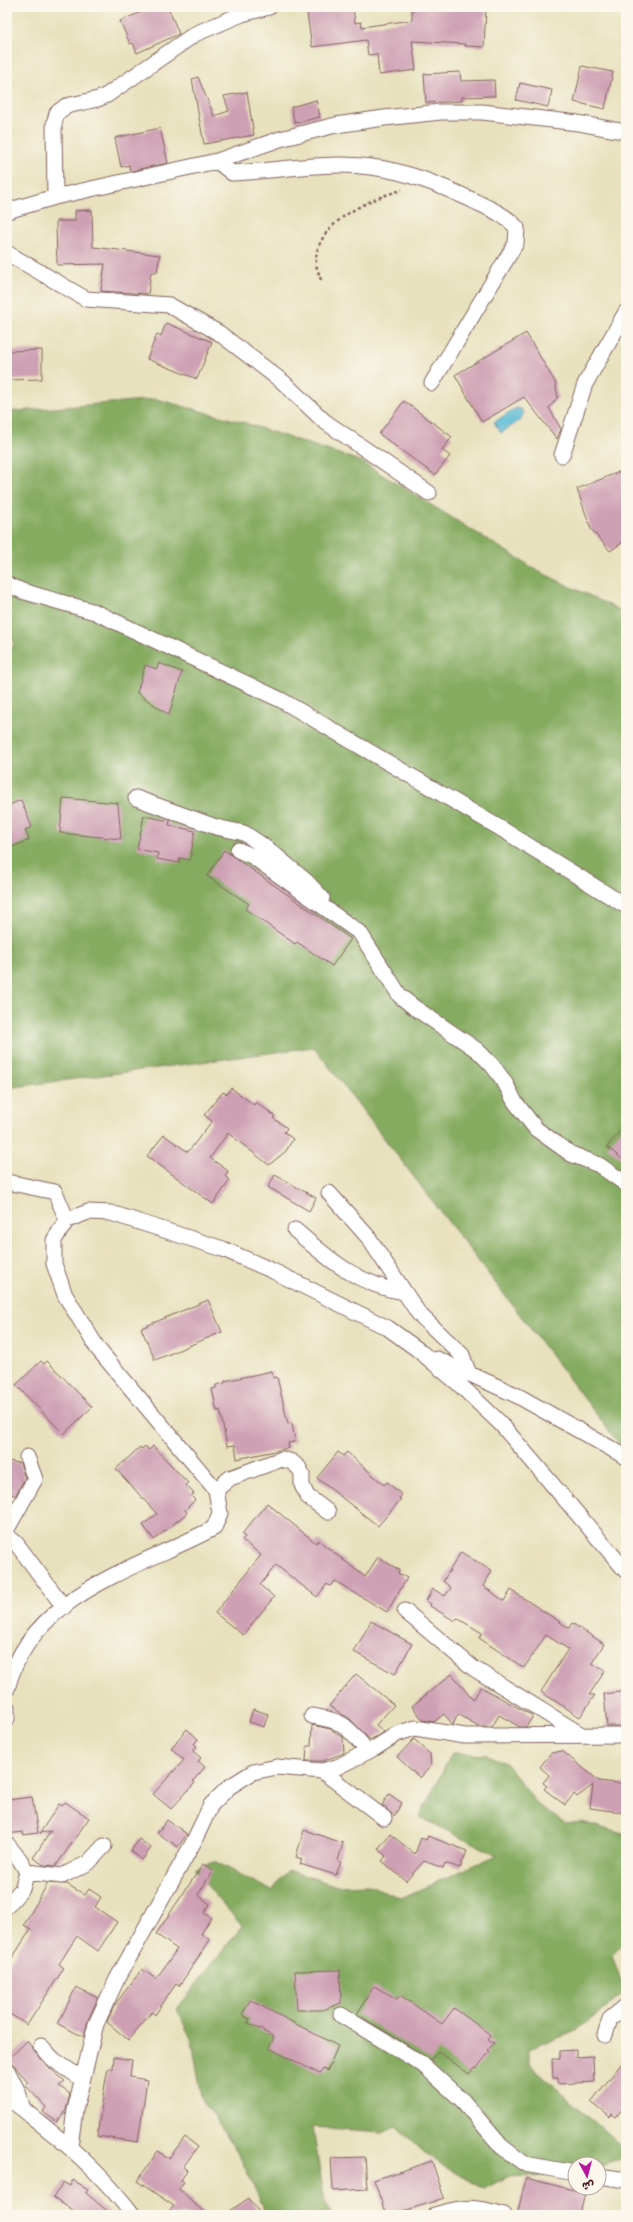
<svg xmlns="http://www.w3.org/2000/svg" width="633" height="2222" font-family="'Shantell Sans','Playpen Sans Arabic',sans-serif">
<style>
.forest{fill:#85ab60;stroke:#686546}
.water{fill:#58bbd7;stroke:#516d81}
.building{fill:#cea0b4}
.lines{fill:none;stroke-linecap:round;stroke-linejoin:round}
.street-casing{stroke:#81635e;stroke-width:17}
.path{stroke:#81635e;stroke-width:2.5;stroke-dasharray:3 3;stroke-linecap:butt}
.street{stroke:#fff;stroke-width:15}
</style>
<rect width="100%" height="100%" fill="#fbf7ec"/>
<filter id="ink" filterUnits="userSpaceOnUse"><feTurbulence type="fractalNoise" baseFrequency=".025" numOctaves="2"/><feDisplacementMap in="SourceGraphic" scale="8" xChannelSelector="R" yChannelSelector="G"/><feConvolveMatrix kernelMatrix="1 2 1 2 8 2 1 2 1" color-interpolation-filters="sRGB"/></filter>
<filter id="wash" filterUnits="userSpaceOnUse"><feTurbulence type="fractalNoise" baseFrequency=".012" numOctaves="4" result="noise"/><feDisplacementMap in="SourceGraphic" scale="16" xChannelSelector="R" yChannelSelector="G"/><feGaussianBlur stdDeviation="0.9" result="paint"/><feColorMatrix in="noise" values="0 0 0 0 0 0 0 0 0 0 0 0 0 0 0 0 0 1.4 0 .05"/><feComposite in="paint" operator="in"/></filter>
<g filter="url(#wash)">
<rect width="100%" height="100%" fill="#e8e1be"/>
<path class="forest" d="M156 399 242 422 360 461 540 572 626 613V1453L314 1047 7 1088V646L14 647 7 606V412Z
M452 1753 488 1755 507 1764 537 1804 565 1824 582 1822 626 1835V1942L612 1955 625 1993 574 2032 529 2049V2064L626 2150V2158L599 2167V2164H575V2173L573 2174 507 2177 484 2189 428 2156 396 2126 382 2132 313 2127 325 2204 332 2215H267L241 2159 212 2112 203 2103 192 2041 177 2009 242 1926 204 1882 195 1869 214 1861 272 1891 288 1870 337 1886 369 1885 401 1898 497 1855 419 1817Z"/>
<path class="water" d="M516 408 521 409 524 414 521 417 522 419 501 433 494 422Z"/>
<g id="blocks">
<path class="building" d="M153 7H168L179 34 137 53 133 43 130 44 120 21Z
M306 7H353L355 23 361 22 362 27 412 20V7H486L484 47 465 46V44L412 41 416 70 379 75 377 54 368 55 366 40 312 47Z
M582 66 613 72 605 109 574 102Z
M460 72 461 81 494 80 495 96 462 97V101L426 103 424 74Z
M198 77 214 116 229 111 224 96 247 92 254 135 204 144 192 79Z
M520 83 552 90 548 107 516 100Z
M316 100 320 117 295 123 291 107Z
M160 128 168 163 130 171 129 165 121 167 115 138Z
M92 210 93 247 160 255 157 272H151L148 294 101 291 105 264 57 265 56 221H75V211Z
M166 323 212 342 197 379 147 359 157 334 161 336Z
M526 333 555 382 558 397 549 408 561 429 557 439 524 397 482 422 455 375Z
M42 350V379L7 380V351Z
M404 401 452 437 442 450 450 456 435 475 379 434Z
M626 469V540L610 551 591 529 577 489Z
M159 663 182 672 169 715 137 693 145 665 157 669Z
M63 798 118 803 121 839 60 833Z
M21 800 32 827 25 830 29 840 7 849V806Z
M144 816 170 821 169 825 195 831 190 860 180 858 179 863 157 859 158 853 137 849Z
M224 850 351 939 332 966 297 942 295 944 245 909 249 904 207 876Z
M231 1088 254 1105 256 1102 275 1116 273 1118 287 1128 284 1132 293 1139 286 1151 269 1165 228 1133 210 1158 228 1171 225 1176 230 1180 213 1204 147 1156 164 1135 188 1152 212 1121 204 1115 223 1092 227 1094Z
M626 1123V1162L607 1147Z
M275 1175 316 1198 309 1211 268 1187Z
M208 1300 222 1332 155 1360 141 1328Z
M41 1361 44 1364 47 1361 92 1407 64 1434 16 1385Z
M272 1371 273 1378 277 1377 288 1424 292 1423 295 1442 288 1443 289 1448 237 1459 235 1445 227 1446 220 1410 217 1411 212 1389 216 1388V1385L225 1383V1381Z
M145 1446 149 1450 153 1446 188 1483 186 1485 194 1494 191 1496 195 1500 185 1510 187 1513 154 1540 143 1525 157 1514 116 1469 140 1447 142 1449Z
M338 1452 343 1456 347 1452 384 1485 387 1482 402 1495 399 1498 401 1499 378 1526 317 1478Z
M7 1461 20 1463 25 1478 15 1496 7 1491Z
M267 1503 316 1543 318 1540 365 1577 378 1557 399 1570 398 1573 407 1578 387 1612 335 1581 330 1586 327 1584 317 1597 276 1565 260 1585 274 1597 243 1635 215 1613 261 1555 242 1540 245 1537 242 1534Z
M461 1552 492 1571 483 1586 504 1601 511 1590 569 1628 572 1623 604 1644 592 1663 605 1671 589 1695H595L580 1717 541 1692 568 1649 546 1635 524 1668 479 1638 482 1633 457 1618 455 1621 430 1606 431 1604 426 1601 433 1589 445 1596 451 1588 443 1581Z
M371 1621 412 1644 395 1674 354 1652Z
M356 1674 394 1705 376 1725 384 1732 370 1740 350 1719 329 1706Z
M452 1674 473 1700 481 1687 533 1716 526 1727H520L499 1715 492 1727H480L458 1714 453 1725 444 1714 434 1722 423 1720 412 1706Z
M626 1691V1726H607L604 1694Z
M253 1709 268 1714 264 1727 249 1722Z
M312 1725 330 1729 343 1737 344 1753 323 1761H306L307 1746H311Z
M187 1729 198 1739 194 1744 197 1746 193 1751 201 1758 198 1761 205 1767 193 1781 195 1783 171 1809 153 1794 184 1760 171 1748Z
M414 1739 430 1754 431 1766 420 1778 397 1757Z
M562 1751 599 1781 626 1784V1813L590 1808 593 1785 577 1797 574 1794 565 1805 544 1789 547 1786 543 1783 549 1775 540 1767 551 1753Z
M389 1794 402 1803 394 1816 382 1805Z
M32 1797 38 1833 23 1835V1832L7 1834V1800Z
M65 1802 89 1818 56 1866 44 1865 33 1858 51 1831 40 1833 59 1804 62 1806Z
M167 1820 187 1834 178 1847 157 1833Z
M304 1830 343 1843 338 1861 341 1862 336 1875 300 1864 302 1859 296 1857Z
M390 1834 415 1854 421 1838 426 1840 428 1836 467 1851 460 1868 445 1863 443 1868 424 1861 406 1881 382 1861 386 1856 378 1849Z
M139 1839 151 1848 142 1860 131 1851Z
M203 1864 213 1870 198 1895 210 1904 204 1913 211 1918 201 1934 210 1940 179 1986 176 1984 155 2015 152 2012 128 2040 107 2022 114 2006 142 1969 156 1979 177 1949 156 1934Z
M48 1883 67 1884 85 1895 89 1889 101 1897 95 1907 117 1922 98 1951 77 1936 59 1964 64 1968 27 2025 7 2012V1966L31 1929 24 1925Z
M340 1970 341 2003 323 2010H297L295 1971Z
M374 1986 397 1999 400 1995 442 2024 454 2008 491 2035 488 2039 494 2043 488 2050 490 2051 476 2069 474 2068 469 2074 438 2051 431 2060 357 2014Z
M76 1987 98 1998 88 2020 84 2037 58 2024Z
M250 2000 338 2046 327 2071 323 2069 320 2074 269 2048 274 2037 248 2023 250 2019 242 2015Z
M27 2041 47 2066 65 2081 59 2086 70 2094 66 2110 57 2122 43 2112 46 2107 25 2085 28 2083 15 2066 7 2060Z
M576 2050V2057L593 2056 594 2082 558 2084V2078H553L552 2059H560V2051Z
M114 2057 132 2060 130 2077 147 2080 138 2142 97 2136 106 2078 108 2069H113Z
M626 2058V2104L616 2117 612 2114 610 2117 591 2102Z
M185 2137 198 2147 183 2167 187 2170 181 2180 184 2182 179 2189 207 2215H165L174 2206 137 2181 158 2151 169 2158Z
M365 2157 367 2189 333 2191 331 2158Z
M432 2161 444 2198 392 2215H386L374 2180Z
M526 2178 585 2193 580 2215H517Z
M73 2180 88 2189 86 2193 112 2215H81L53 2198 63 2182 70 2186Z
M249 2198 261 2215H224Z"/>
</g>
</g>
<g filter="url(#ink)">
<use href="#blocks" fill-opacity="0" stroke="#81635e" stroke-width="1"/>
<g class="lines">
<defs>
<path id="street" d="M217 161 232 173C278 171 324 161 371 167 406 171 440 185 472 200 488 208 505 214 517 228L516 243 432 383
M55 197 54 124 57 113 66 106 98 99 107 95 195 34 242 14 269 7
M7 211 55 197 217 161 280 139 336 125 384 118 441 112H482L578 123 626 132
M7 253 86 299 169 305 219 333 283 382 324 421 429 493
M562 455 585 384 626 312
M7 584 22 591 95 612 281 700 500 828 626 906
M136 798 216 827 244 833 268 849 306 881 322 898
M238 850 252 856 360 933 400 996 415 1008 477 1050 492 1065 504 1081 515 1102 536 1129 571 1154 599 1165 626 1184
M7 1182 55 1192 67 1220
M329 1193 368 1237 419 1314 462 1355 469 1374
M295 1230C328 1259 360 1286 404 1292
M437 1359 518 1396 626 1457
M216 1490 230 1478 282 1459 292 1462 299 1468 302 1474V1485L307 1496 328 1512
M7 1529 35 1479 27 1457
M7 1536 16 1543 64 1607
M405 1611 473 1668 580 1734
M7 1689C30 1594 139 1568 214 1528L220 1513 216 1490 98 1349 65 1295 54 1264V1240L67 1220 88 1212 111 1213 223 1249 273 1271 388 1328 417 1349 459 1384 500 1423 626 1571
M7 1707V1719
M312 1716C347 1722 345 1725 367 1751
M322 1771 384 1818
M7 1844 20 1860 27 1872 22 1889 7 1906
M27 1872 62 1876 88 1863 104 1846
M341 2015 422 2064 463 2101 501 2146 514 2156 525 2164 575 2173
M605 2035 610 2019 626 2006
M41 2046 54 2060 82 2079
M7 2070 18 2092 22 2106
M7 2098C22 2107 33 2118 46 2128 78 2153 108 2182 133 2215
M70 2146 75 2110 96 2024 117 1979 193 1843 211 1805 229 1787 253 1772 277 1767 322 1771 337 1767 375 1748 397 1734 415 1728 465 1736 626 1735
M599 2176 626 2180
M435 2215C465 2206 474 2206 504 2215"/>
</defs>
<use href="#street" class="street-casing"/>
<path class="path" d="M321 280C319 273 315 265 316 259 318 221 372 198 402 190"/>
<use href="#street" class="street"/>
</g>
</g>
<rect width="633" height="2222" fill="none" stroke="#fbf7ec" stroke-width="24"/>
<g transform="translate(587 2176) rotate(173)"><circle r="19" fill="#fbf7ec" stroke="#b4a19f"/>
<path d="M0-3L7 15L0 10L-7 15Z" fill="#b5179e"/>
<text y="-6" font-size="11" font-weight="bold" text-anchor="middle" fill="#4a1f2b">ش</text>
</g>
</svg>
